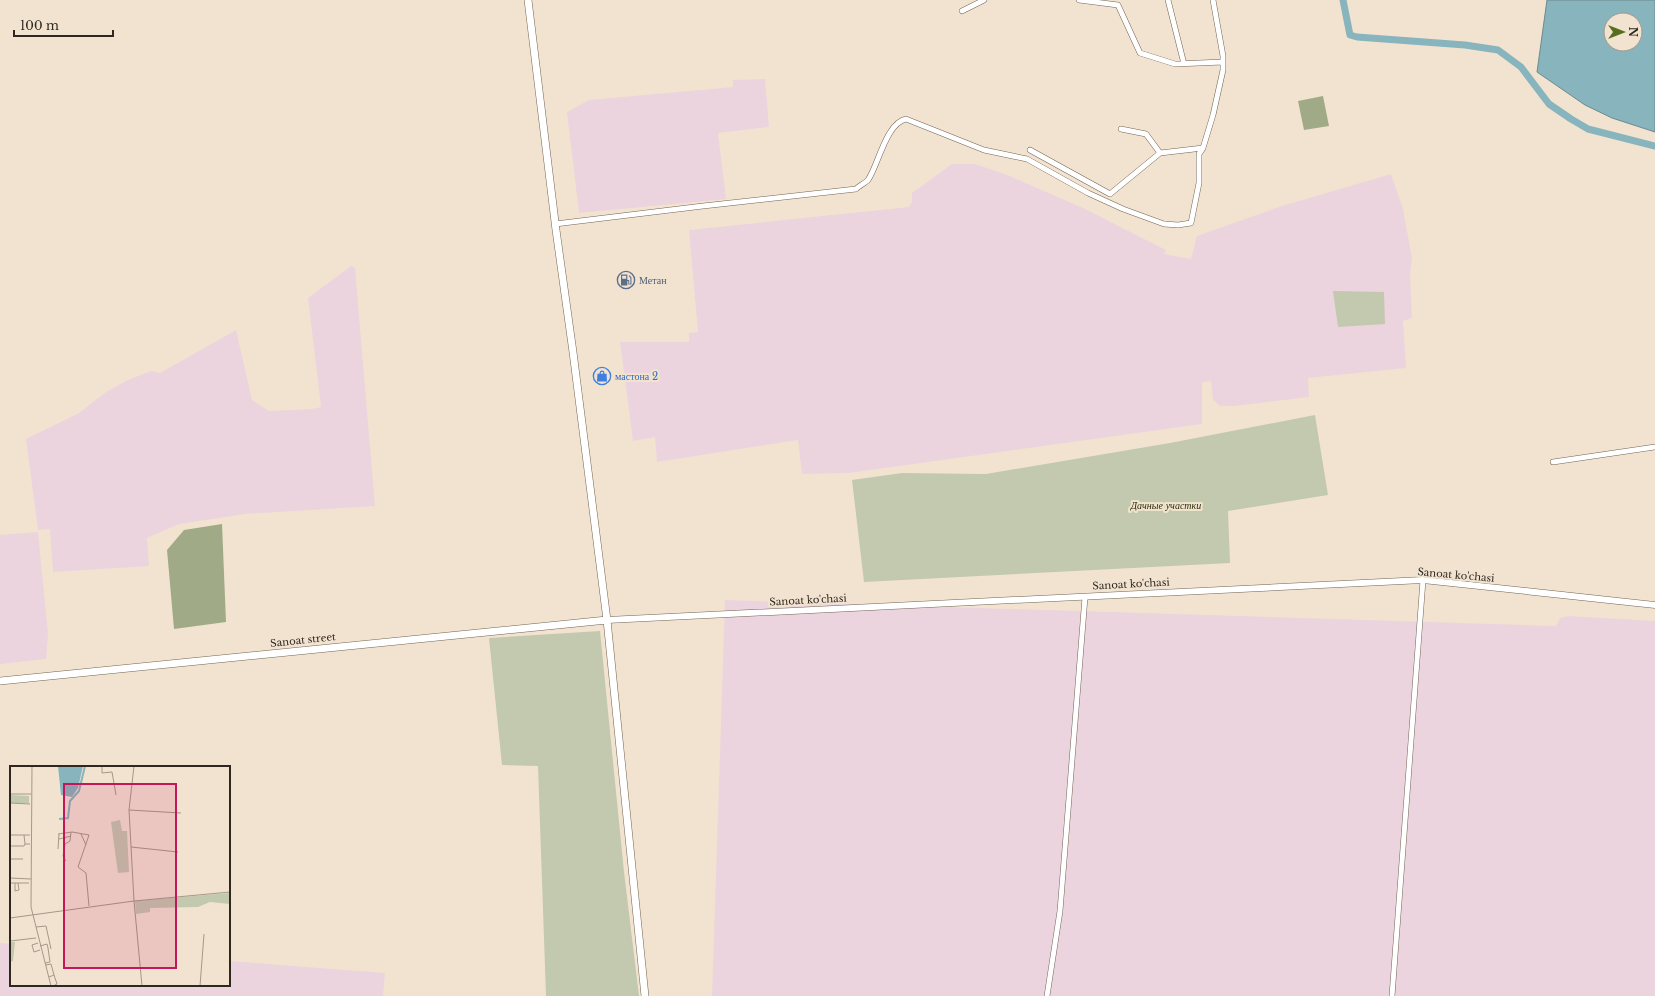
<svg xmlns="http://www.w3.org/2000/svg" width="1655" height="996" font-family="'Libre Baskerville',serif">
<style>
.industrial{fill:#ecd4de}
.green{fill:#c2c9ae}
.forest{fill:#a1aa87}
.water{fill:#87b4bd;stroke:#6c8a8e;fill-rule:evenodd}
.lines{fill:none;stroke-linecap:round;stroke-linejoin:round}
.canal{stroke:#87b4bd;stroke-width:7}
.minor-casing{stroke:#726454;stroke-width:6}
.tertiary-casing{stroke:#726454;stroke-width:7}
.secondary-casing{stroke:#726454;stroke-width:8}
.minor{stroke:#fff;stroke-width:5}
.tertiary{stroke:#fff;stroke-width:6}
.secondary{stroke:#fff;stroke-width:7}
.labels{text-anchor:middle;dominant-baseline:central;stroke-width:4;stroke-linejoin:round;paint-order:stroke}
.service-label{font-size:10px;fill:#4e5e75;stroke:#f2e3d0;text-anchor:start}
.shop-label{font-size:10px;fill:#366cbe;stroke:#f2e3d0;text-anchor:start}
.park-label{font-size:10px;font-style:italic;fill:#293005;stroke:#f2e3d0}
.street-label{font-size:10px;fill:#2e2821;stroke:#f2e3d0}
.inset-river{fill:none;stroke:#87b4bd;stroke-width:2}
.inset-road{fill:none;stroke:#a4988a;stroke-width:1}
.view{fill:#c2185b;fill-opacity:0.15;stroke:#c2185b;stroke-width:2}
.inset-edge{fill:none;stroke:#2e2821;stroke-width:2}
</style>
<rect width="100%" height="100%" fill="#f2e3d0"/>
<path class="industrial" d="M765 79 769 127 718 133 726 199 579 213 567 112 589 100 733 87V80Z
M952 164H975L1005 174 1083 208 1166 250 1164 254 1191 259 1197 236 1282 206 1391 174 1403 209 1412 258 1410 274 1412 318 1403 321 1406 368 1308 378 1309 397 1234 406H1220L1213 400 1211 381 1202 382V424L849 473 802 474 798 440 657 462 655 437 633 441 620 342H689V333L698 332 689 230 909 207 912 202V193Z
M351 266 355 268 375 506 245 514 179 524 147 538 149 566 53 572 50 529 38 530 26 439 79 413 106 392 128 380 151 371 160 373 236 330 252 400 269 411 312 409 321 407 308 298Z
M38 532 48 634 46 659 0 664V535Z
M725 600 1556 626 1560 618 1568 616 1655 621V996H712Z
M0 943 11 944V985H229V961L385 973 383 996H0Z"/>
<path class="green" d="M1333 291 1384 292 1385 324 1338 327Z
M1315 415 1328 495 1228 511 1230 563 864 582 852 480 902 473 986 474 1170 443Z
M600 631 624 872 639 996H546L538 766 502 765 489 638Z"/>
<path class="forest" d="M1323 96 1329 126 1304 130 1298 101Z
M222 524 226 622 174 629 167 550 184 530Z"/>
<path class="water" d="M1547 0H1655V132L1612 118 1585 105 1537 72ZM1611 20H1635V44H1611Z"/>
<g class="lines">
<path class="canal" d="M1343 0 1350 35 1357 37 1465 45 1498 50 1521 67 1549 104 1571 119 1588 129 1655 146"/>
<defs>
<path id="minor" d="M1079 0 1118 5 1140 53 1175 64 1223 62
M1168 0 1184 64
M962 11 984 0
M1121 129 1146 134 1160 153
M1030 150 1110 194 1160 153 1203 148
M555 224 703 206 856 189C859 186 865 183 868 180 878 166 886 123 906 119L984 150 1027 159 1088 193 1123 209 1164 224 1178 225 1191 223 1199 183V154L1203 148 1213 115 1223 70V56L1213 0
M1553 462 1655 447
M1047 996 1060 911 1085 597
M1392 996 1423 580"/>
<path id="tertiary" d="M607 620 1423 580 1655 605"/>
<path id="secondary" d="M528 0 556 230 573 352 607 620 645 996
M0 681 607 620"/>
</defs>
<use href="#minor" class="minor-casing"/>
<use href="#tertiary" class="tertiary-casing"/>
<use href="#secondary" class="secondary-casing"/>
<use href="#minor" class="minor"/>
<use href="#tertiary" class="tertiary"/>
<use href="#secondary" class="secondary"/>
</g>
<defs>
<symbol id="fuel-ring" viewBox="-11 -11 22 22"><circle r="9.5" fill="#f2e3d0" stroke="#5c6f8a" stroke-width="1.5"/><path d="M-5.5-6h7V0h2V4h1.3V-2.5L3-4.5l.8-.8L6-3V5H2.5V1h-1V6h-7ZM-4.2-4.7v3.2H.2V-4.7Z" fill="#5c6f8a"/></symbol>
<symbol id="shop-ring" viewBox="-11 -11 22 22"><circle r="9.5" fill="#f2e3d0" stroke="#3f7fe0" stroke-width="1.5"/><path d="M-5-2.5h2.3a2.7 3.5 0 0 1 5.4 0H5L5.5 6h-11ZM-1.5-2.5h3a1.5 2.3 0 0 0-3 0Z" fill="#3f7fe0"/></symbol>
</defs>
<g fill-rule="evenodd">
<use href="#fuel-ring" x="616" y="270" width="20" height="20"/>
<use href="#shop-ring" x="592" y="366" width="20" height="20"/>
</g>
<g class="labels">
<g class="service-label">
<text x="639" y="280">Метан</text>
</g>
<g class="shop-label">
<text x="615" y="376">мастона 2</text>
</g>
<g class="park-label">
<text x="1166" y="505">Дачные участки</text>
</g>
<g class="street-label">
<text transform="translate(1456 575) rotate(5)">Sanoat ko'chasi</text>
<text transform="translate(1131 584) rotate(-3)">Sanoat ko'chasi</text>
<text transform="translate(808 600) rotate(-3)">Sanoat ko'chasi</text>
<text transform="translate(303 640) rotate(-6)">Sanoat street</text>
</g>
</g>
<g transform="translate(10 766)">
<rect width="220" height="220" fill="#f2e3d0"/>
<path d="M0 29 19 30V37H0ZM110 54 112 65H117L119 106 108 107 101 56ZM220 127V138L200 136 188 141 140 142V146L126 148 125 135ZM0 176H5L3 195 0 196Z" fill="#c2c9ae"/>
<path d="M48 0H73L68 22 62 31 51 29Z" fill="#87b4bd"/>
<path class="inset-river" d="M49 53 58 52 60 35 69 25 75 0"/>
<path class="inset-road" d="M22 0 21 141 41 220M92 0V7L102 6 106 29M0 28H21M119 44 171 47M0 55V37L20 38M48 68 62 66 79 69 68 101 76 107 79 140M71 68 76 79M0 69H20M14 69 15 78H20M49 73 61 70M0 80H14L15 78M121 81 168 86M48 83 49 68M0 93H13M56 95 53 90 55 78 60 75 61 66M0 112 21 113M0 117H19M5 117V125L9 124 8 117M124 135 119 44 124 0M124 135 132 220M0 152 124 135 220 126M26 161 36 160 41 183M0 175 26 172M28 177 22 179 24 186 30 184M30 180 37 178 38 182 40 196 35 197M36 199 41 198 44 209M39 211 44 209 47 218 43 220M190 220 194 168"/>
<path class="view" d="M54 18H166V202H54Z"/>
<rect width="220" height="220" class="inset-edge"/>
</g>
<g transform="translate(1623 32) rotate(90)"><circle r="19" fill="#f2e3d0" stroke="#a4988a"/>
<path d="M0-3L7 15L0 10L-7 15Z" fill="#586e1e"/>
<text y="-6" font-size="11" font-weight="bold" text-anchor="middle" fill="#2e2821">N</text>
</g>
<path d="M14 30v6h99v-6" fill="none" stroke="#2e2821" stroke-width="2"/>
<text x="20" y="30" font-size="12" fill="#2e2821" stroke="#f2e3d0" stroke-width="3" paint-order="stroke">100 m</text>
</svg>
